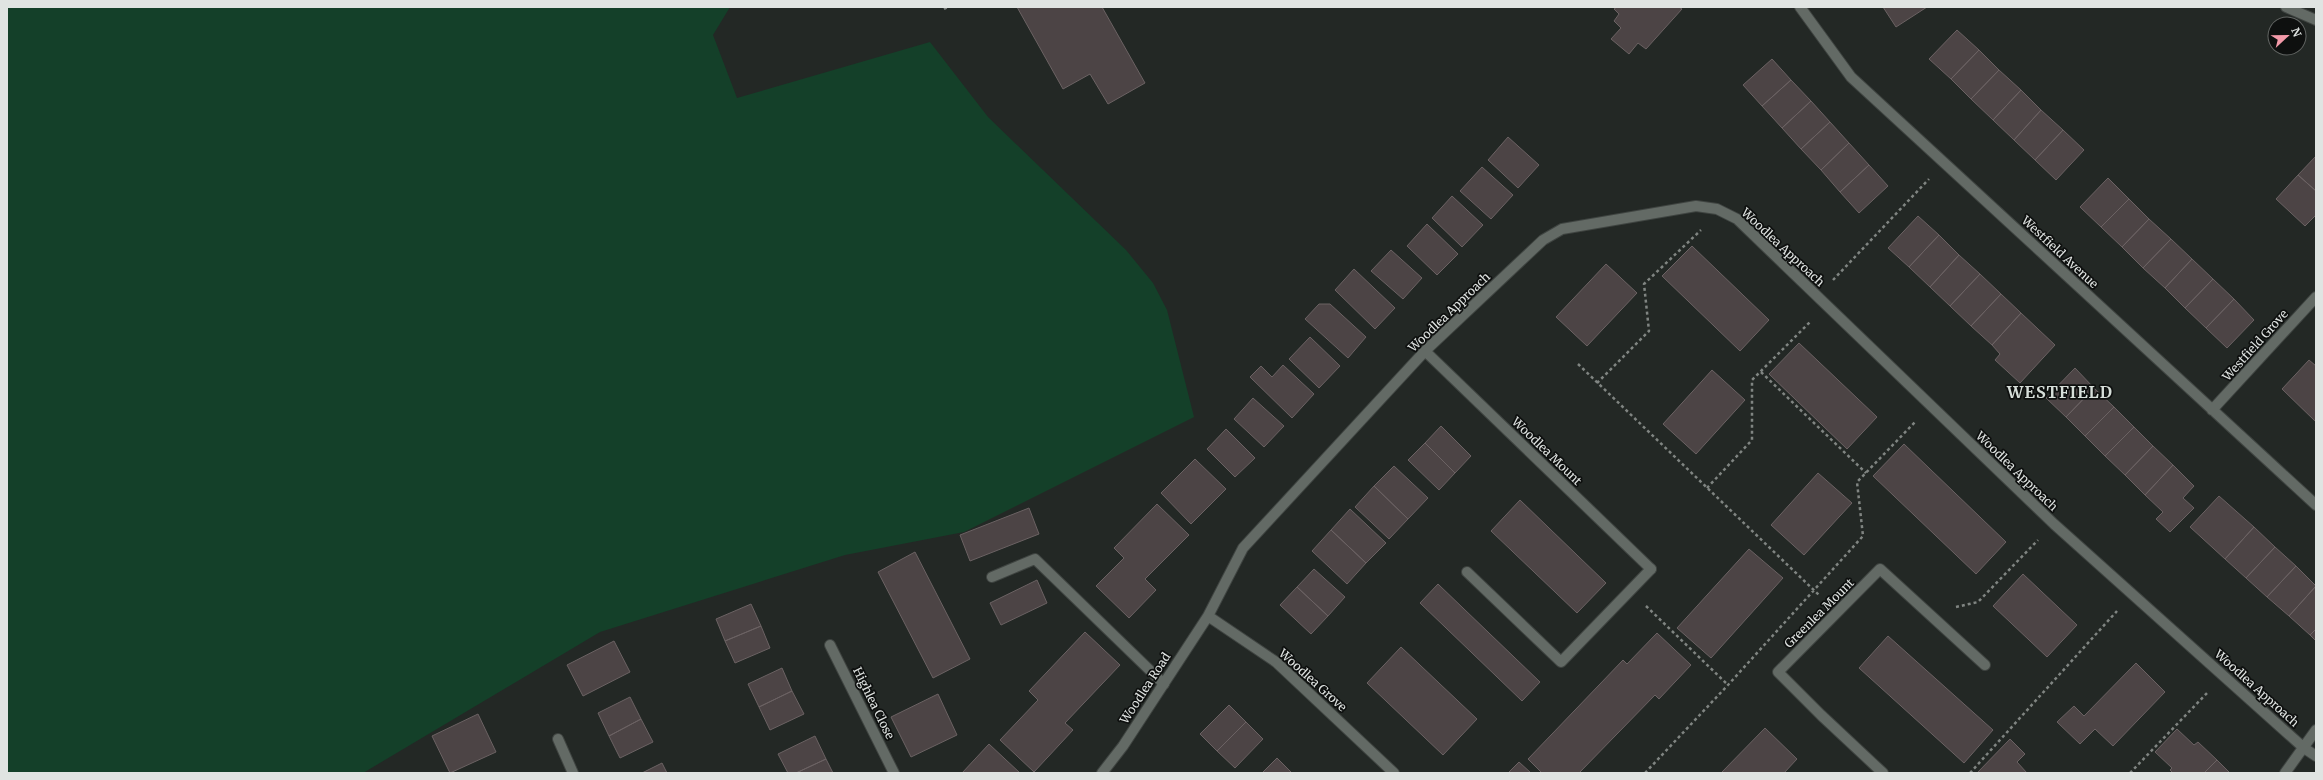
<svg xmlns="http://www.w3.org/2000/svg" width="2323" height="780" font-family="Merriweather,serif">
<style>
.green{fill:#144029}
.building{fill:#4c4445;stroke:#6b6263}
.lines{fill:none;stroke-linecap:round;stroke-linejoin:round}
.service-casing{stroke:#3f4441;stroke-width:12}
.minor-casing{stroke:#3f4441;stroke-width:12}
.path{stroke:#808582;stroke-width:2.5;stroke-dasharray:3 3;stroke-linecap:butt}
.service{stroke:#636a65;stroke-width:10}
.minor{stroke:#636a65;stroke-width:10}
.labels{text-anchor:middle;dominant-baseline:central;stroke-width:3.5;stroke-linejoin:round;paint-order:stroke}
.street-label{font-size:12px;fill:#e0e4e2;stroke:#0e100f}
.district-label{font-size:16px;font-weight:bold;letter-spacing:1px;fill:#d6ded9;stroke:#0e100f}
</style>
<rect width="100%" height="100%" fill="#232825"/>
<path class="green" d="M7 7H730L713 35 737 98 930 42 988 117 1126 250 1153 283 1167 310 1194 417 964 532 845 555 600 632 363 773H7Z"/>
<path class="building" d="M1017 7H1102L1145 83 1108 104 1090 74 1063 89Z
M1617 7H1679L1682 9 1646 49 1638 43 1629 54 1611 39 1621 28 1614 21 1619 14 1614 9Z
M1883 7H1927L1896 27Z
M1957 30 1979 50 1951 79 1929 59Z
M1979 50 1999 70 1971 99 1951 79Z
M1772 59 1791 80 1762 106 1743 85Z
M1999 70 2021 90 1993 120 1971 99Z
M1791 80 1811 101 1782 128 1762 106Z
M2021 90 2041 110 2014 140 1993 120Z
M1811 101 1830 122 1801 149 1782 128Z
M2041 110 2063 130 2035 160 2014 140Z
M1830 122 1849 143 1821 170 1801 149Z
M2063 130 2084 150 2056 180 2035 160Z
M1508 137 1539 165 1518 188 1488 160Z
M1849 143 1869 165 1840 192 1821 170Z
M2316 156V191L2298 175Z
M1869 165 1888 186 1859 213 1840 192Z
M1482 167 1513 195 1491 219 1460 191Z
M2298 175 2316 191V215L2305 226 2276 199Z
M2108 178 2129 199 2101 227 2080 207Z
M1452 196 1483 225 1462 247 1432 218Z
M2129 199 2149 219 2122 247 2101 227Z
M1918 216 1939 235 1909 267 1888 248Z
M2149 219 2171 239 2143 268 2122 247Z
M1427 224 1458 254 1437 275 1407 246Z
M1939 235 1959 255 1930 287 1909 267Z
M2171 239 2192 259 2165 288 2143 268Z
M1692 246 1769 320 1740 351 1662 276Z
M1391 250 1422 278 1403 299 1371 271Z
M1959 255 1980 274 1950 306 1930 287Z
M2192 259 2213 279 2185 308 2165 288Z
M1606 264 1637 293 1587 346 1556 317Z
M1354 269 1395 308 1375 329 1335 290Z
M1980 274 2001 294 1971 326 1950 306Z
M2213 279 2234 299 2206 328 2185 308Z
M2001 294 2021 313 1992 345 1971 326Z
M2234 299 2254 320 2227 348 2206 328Z
M1319 304H1330L1366 337 1348 358 1305 319Z
M2021 313 2055 345 2020 383 1995 360 2000 354 1992 345Z
M1310 337 1340 366 1319 388 1289 359Z
M1799 343 1877 417 1847 449 1769 374Z
M2309 360 2316 366V422L2282 389Z
M1283 365 1314 394 1292 418 1250 377 1261 366 1272 377Z
M2075 368 2094 388 2066 417 2046 398Z
M1712 370 1745 400 1696 454 1663 424Z
M2094 388 2114 407 2085 436 2066 417Z
M1253 398 1284 426 1264 447 1234 419Z
M2114 407 2134 427 2105 456 2085 436Z
M1441 426 1471 456 1455 473 1425 443Z
M2134 427 2153 446 2125 475 2105 456Z
M1226 429 1255 458 1235 477 1207 449Z
M1425 443 1455 473 1439 490 1408 460Z
M1904 444 2006 542 1976 574 1873 476Z
M2153 446 2173 465 2145 495 2125 475Z
M1195 459 1226 489 1191 524 1161 493Z
M2173 465 2194 486 2183 498 2194 508 2170 532 2156 519 2163 512 2145 495Z
M1394 466 1428 498 1408 519 1374 486Z
M1818 473 1852 503 1804 555 1771 525Z
M1374 486 1408 519 1389 539 1355 507Z
M2219 496 2254 527 2225 559 2190 527Z
M1520 500 1606 583 1577 613 1491 531Z
M1157 504 1189 535 1145 579 1156 590 1129 618 1096 586 1124 558 1114 548Z
M1029 508 1039 534 970 561 960 535Z
M1350 509 1386 543 1366 563 1331 530Z
M2254 527 2275 547 2246 578 2225 559Z
M1331 530 1366 563 1347 584 1312 551Z
M2275 547 2296 566 2267 597 2246 578Z
M1749 549 1783 578 1711 658 1677 628Z
M915 552 970 659 933 678 878 572Z
M2296 566 2316 586 2289 616 2267 597Z
M1314 569 1345 597 1328 616 1297 587Z
M2023 574 2077 625 2047 657 1993 606Z
M1037 580 1047 603 1001 625 990 603Z
M1438 584 1540 682 1522 701 1420 603Z
M2316 586V629L2310 635 2289 616Z
M1297 587 1328 616 1311 634 1280 605Z
M751 604 761 626 725 641 716 619Z
M761 626 770 648 735 663 725 641Z
M2316 629V641L2310 635Z
M1085 632 1120 665 1065 723 1073 730 1034 772 1000 740 1038 700 1029 691Z
M1657 633 1691 665 1659 699 1655 695 1579 773H1542L1528 759 1623 660 1627 664Z
M1888 636 1993 730 1964 763 1859 668Z
M614 641 630 672 583 696 567 665Z
M1401 647 1477 719 1443 755 1367 683Z
M2136 663 2165 692 2113 746 2095 729 2080 744 2057 722 2074 706 2084 716Z
M782 668 792 691 759 707 748 684Z
M792 691 804 714 770 730 759 707Z
M938 694 957 735 911 757 891 717Z
M630 697 641 719 609 736 598 713Z
M1229 705 1246 722 1217 751 1200 734Z
M478 714 496 752 450 773 432 736Z
M641 719 653 742 620 758 609 736Z
M1246 722 1263 739 1235 768 1217 751Z
M1765 728 1797 759 1784 773H1721Z
M2177 729 2194 745 2198 742 2217 760 2204 773H2173L2170 770 2172 768 2155 752Z
M815 736 826 759 796 773H788L778 754Z
M2010 739 2025 754 2017 762 2027 773H1977Z
M989 744 1020 773H962Z
M1277 758 1292 773H1262Z
M826 759 833 773H796Z
M2217 760 2230 773H2204Z
M1519 762 1531 773H1508Z
M662 763 667 773H642Z"/>
<g class="lines">
<defs>
<path id="service" d="M1467 572 1561 662 1651 569
M992 577 1035 559 1164 684"/>
<path id="minor" d="M1800 7 1851 77 2316 505
M2286 7 2316 20
M1425 351 1651 569
M2212 410 2316 297
M1208 616 1276 662 1394 773
M830 645 894 773
M558 739 573 773
M1102 773 1123 746 1208 616 1243 548 1425 351 1543 240 1562 229 1696 206 1717 209 1737 219 2054 524 2304 748 2316 756
M1883 773 1821 715 1778 672 1880 569 1985 665
M2285 773 2316 730"/>
</defs>
<use href="#service" class="service-casing"/>
<use href="#minor" class="minor-casing"/>
<path class="path" d="M944 9 948 7
M1833 280 1929 179
M1578 364 1820 596
M1761 372 1866 473
M1597 383 1649 331 1644 284 1701 230
M1707 488 1752 440V380L1811 321
M1646 606 1728 685
M1956 607 1978 602 2038 540
M1645 773 1728 685 1863 536 1857 482 1916 421
M1970 773 2117 611
M2130 773 2208 692"/>
<use href="#service" class="service"/>
<use href="#minor" class="minor"/>
</g>
<g class="labels">
<g class="street-label">
<text transform="translate(1783 247) rotate(43)">Woodlea Approach</text>
<text transform="translate(2060 252) rotate(43)">Westfield Avenue</text>
<text transform="translate(1449 312) rotate(-44)">Woodlea Approach</text>
<text transform="translate(2255 345) rotate(-48)">Westfield Grove</text>
<text transform="translate(1547 451) rotate(44)">Woodlea Mount</text>
<text transform="translate(2017 471) rotate(44)">Woodlea Approach</text>
<text transform="translate(1819 613) rotate(-45)">Greenlea Mount</text>
<text transform="translate(1313 680) rotate(42)">Woodlea Grove</text>
<text transform="translate(1145 688) rotate(-57)">Woodlea Road</text>
<text transform="translate(2257 688) rotate(42)">Woodlea Approach</text>
<text transform="translate(874 703) rotate(64)">Highlea Close</text>
</g>
<g class="district-label">
<text x="2060" y="392">WESTFIELD</text>
</g>
</g>
<rect width="2323" height="780" fill="none" stroke="#e0e4e2" stroke-width="16"/>
<g transform="translate(2287 36) rotate(68)"><circle r="19" fill="#0e100f" stroke="#626563"/>
<path d="M0-3L7 15L0 10L-7 15Z" fill="#f39aa9"/>
<text y="-6" font-size="11" font-weight="bold" text-anchor="middle" fill="#e0e4e2">N</text>
</g>
</svg>
